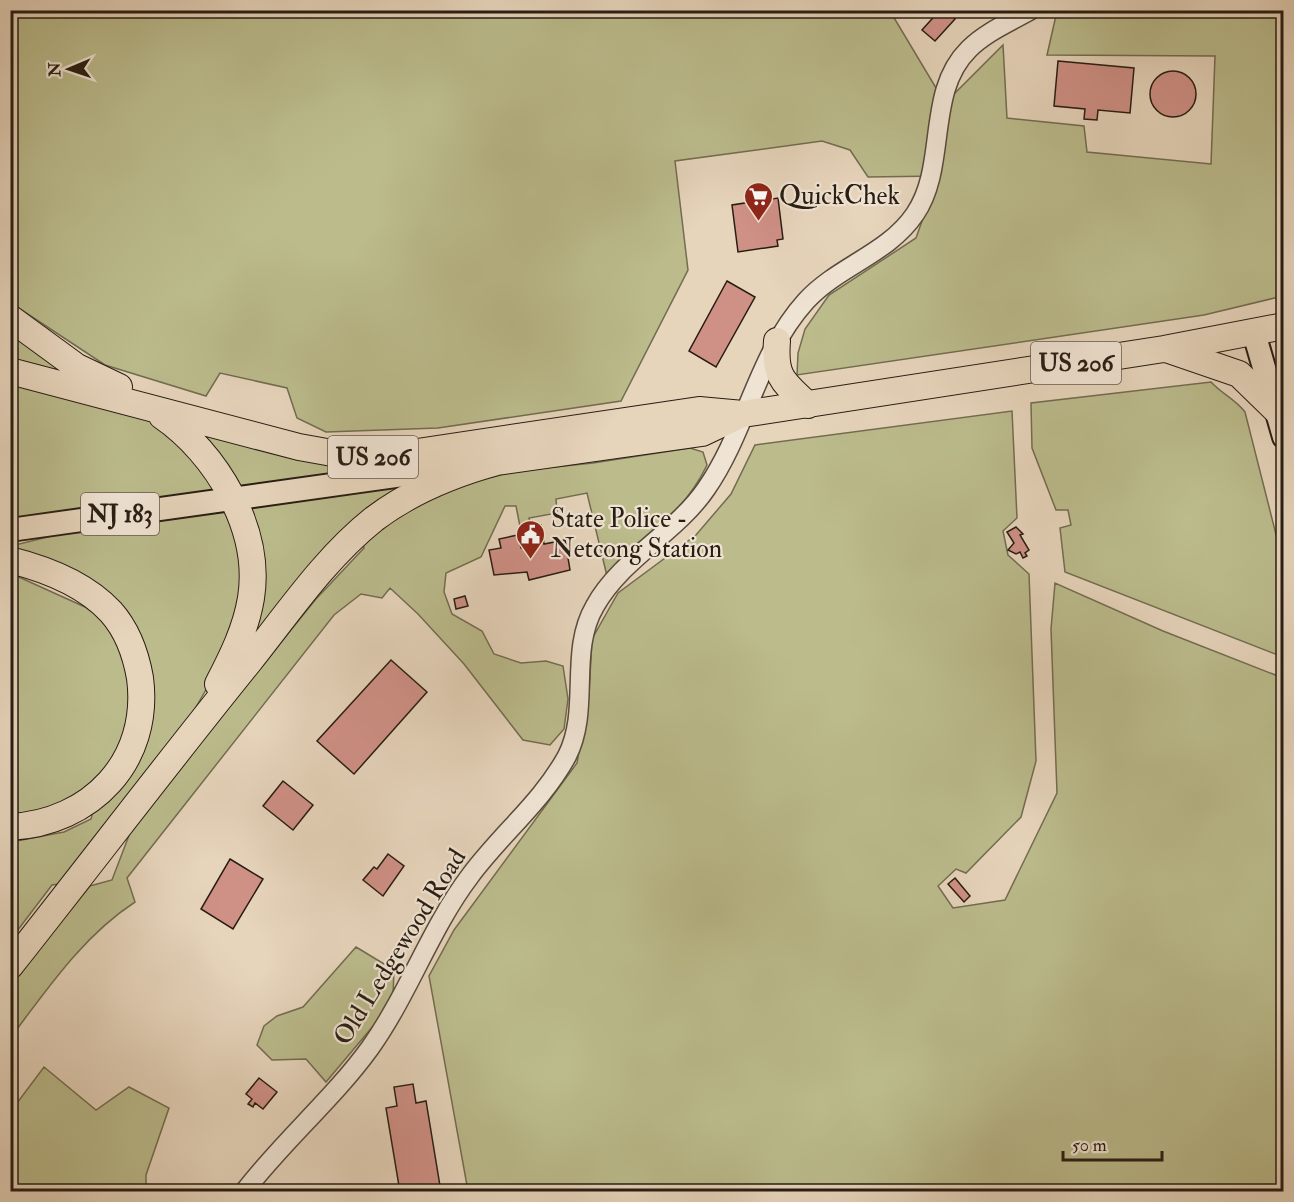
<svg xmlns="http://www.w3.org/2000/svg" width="1294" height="1202" font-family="'IM FELL Double Pica',serif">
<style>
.green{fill:#bbbb8c;stroke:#726c50;stroke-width:1.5}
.building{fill:#cf9086;stroke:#281d13;stroke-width:1.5}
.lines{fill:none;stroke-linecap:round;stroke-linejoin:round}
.minor-casing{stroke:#584b3d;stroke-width:21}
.major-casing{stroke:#281d13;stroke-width:26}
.highway-casing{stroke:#281d13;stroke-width:28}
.minor{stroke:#efe3d3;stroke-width:18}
.major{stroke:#e6d4bb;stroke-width:22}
.highway{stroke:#e6d4bb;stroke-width:26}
.labels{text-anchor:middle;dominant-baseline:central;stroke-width:4.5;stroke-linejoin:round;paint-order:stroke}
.shield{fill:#efe3d3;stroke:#64584d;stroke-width:1.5}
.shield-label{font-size:24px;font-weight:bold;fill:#281d13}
.poi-label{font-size:26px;fill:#281d13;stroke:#efe3d3;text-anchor:start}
.street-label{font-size:26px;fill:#281d13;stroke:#efe3d3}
</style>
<rect width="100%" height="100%" fill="#e6d4bb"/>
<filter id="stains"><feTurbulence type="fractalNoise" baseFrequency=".00333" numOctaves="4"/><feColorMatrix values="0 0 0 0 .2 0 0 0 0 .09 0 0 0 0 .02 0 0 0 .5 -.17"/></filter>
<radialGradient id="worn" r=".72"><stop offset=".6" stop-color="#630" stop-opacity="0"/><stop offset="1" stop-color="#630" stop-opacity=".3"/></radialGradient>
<path class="green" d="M10 11H890L945 103 1003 45 1007 118 1084 126 1087 152 1211 164 1215 56 1047 55 1057 11H1283V296L1204 315 797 375 798 353 805 329 829 295 916 238 938 176 868 177 850 150 822 141 675 161 688 270 621 401 438 428 326 432 297 418 287 388 220 373 206 396 105 365 11 303Z
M10 328 72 376 11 361Z
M10 382 140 415 178 436 216 490 11 521Z
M1211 382C1222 394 1235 399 1245 412L1283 562V657L1065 572 1060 528 1071 525 1068 510H1056L1032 448 1031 403Z
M1012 411 1017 518 1003 531 1008 555 1029 574 1036 761 1021 817 966 873 956 869 938 886 953 908 1005 900 1057 793 1051 629 1055 583 1163 631 1283 678V1191H468L429 976 454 930 577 763 589 695 592 639 618 593 696 535 731 494 755 445Z
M188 427 382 468 235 488Z
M690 448 703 452 707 465C685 511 644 542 607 576L587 493 556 499 557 513 529 518 531 527 525 528 528 547H524L516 506H505L481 557 446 573 444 592 452 614 482 631 494 654 521 663 546 661 563 666 568 699 564 729 550 745 523 740 464 664 418 614 390 588 382 598 361 594 334 615 127 878 135 902C83 936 48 988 11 1037V984L90 886 112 880 133 825 316 599 364 548 362 540 389 519 461 485 516 471 593 463Z
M417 480 246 651 243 506Z
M222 507 239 540 243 595 211 681 181 733 59 884 52 885 11 939V842L64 832 91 819 93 811 131 766 126 622 11 551V546L76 530Z
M10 573 85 607 107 622 130 670 131 723 99 783 56 809 11 816Z
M356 947 394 970 393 995 379 1019 326 1082 306 1059 272 1060 257 1045 264 1026 277 1016 303 1007Z
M44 1067 96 1110 129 1087 169 1108 146 1175V1191H11V1111Z"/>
<path class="building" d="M940 10H945L955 19 935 41 922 30Z
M1058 61 1134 68 1130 113 1098 110 1097 120 1084 119 1085 109 1054 106Z
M1150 94a23 23 0 1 1 46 0a23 23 0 1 1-46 0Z
M778 198 783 239 777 240 778 246 738 252 732 205Z
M727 281 755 297 716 367 689 351Z
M541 525 544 544 565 540 570 570 529 580 527 572 494 575 489 550 501 548 499 539 518 535 521 548 528 547 525 528Z
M1016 527 1023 534 1020 535 1029 550 1025 553 1027 556 1023 558 1020 552 1016 554 1008 550 1014 543 1007 532Z
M465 596 468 606 456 609 454 599Z
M391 660 427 692 354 774 317 741Z
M283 781 313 805 293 830 263 806Z
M388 854 404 866 383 896 363 880 374 867 377 869Z
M230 859 263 879 233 929 201 909Z
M955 878 970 896 964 902 948 884Z
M259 1078 277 1092 263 1109 255 1103 253 1107 248 1104 252 1099 246 1094Z
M413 1084 416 1103 426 1101 441 1192H400L386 1108 397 1106 394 1087Z"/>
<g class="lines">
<defs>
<path id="minor" d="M244 1192C283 1141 333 1099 370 1048 409 993 430 929 470 876 501 834 542 802 567 756 591 709 568 652 595 606 621 559 676 533 706 489 747 430 757 355 806 301 838 266 888 254 915 214 948 166 925 92 969 49 986 32 1010 22 1031 10"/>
<path id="major" d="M1254 333 1284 437
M10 530 467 466"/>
<path id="highway" d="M10 318 77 367 119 387
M777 341C774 377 783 382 808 405
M1169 350 1239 374 1277 411 1284 392
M10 371 299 447 349 456 384 457 699 410 743 414 1164 349 1284 326
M162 416C216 453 262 529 251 598 246 629 232 657 218 684
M10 560C46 569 86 585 111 612 127 630 136 655 140 678 151 761 91 823 10 827
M10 966C90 865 168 762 249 662 288 613 325 558 374 519 411 491 453 474 497 462L702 433 740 415"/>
</defs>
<use href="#minor" class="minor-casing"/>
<use href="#major" class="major-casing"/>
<use href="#highway" class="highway-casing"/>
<use href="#minor" class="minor"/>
<use href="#major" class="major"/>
<use href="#highway" class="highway"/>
</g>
<defs>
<symbol id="supermarket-pin" viewBox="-11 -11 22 30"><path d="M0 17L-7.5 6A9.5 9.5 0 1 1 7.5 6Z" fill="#8f2418" stroke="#efe3d3"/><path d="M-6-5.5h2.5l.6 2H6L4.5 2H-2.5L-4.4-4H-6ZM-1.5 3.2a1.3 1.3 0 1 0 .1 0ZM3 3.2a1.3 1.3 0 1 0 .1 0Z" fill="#fff"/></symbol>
<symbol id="civic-pin" viewBox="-11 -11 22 30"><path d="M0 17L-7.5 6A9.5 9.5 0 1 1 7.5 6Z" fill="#8f2418" stroke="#efe3d3"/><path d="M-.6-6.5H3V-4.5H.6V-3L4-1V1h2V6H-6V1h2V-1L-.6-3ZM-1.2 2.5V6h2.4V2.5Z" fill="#fff"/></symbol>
</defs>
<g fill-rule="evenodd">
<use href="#supermarket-pin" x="742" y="180" width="33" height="45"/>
<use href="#civic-pin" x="514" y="518" width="33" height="45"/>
</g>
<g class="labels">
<g class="shield">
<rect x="1031" y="342" width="90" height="42" rx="4.5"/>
<rect x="328" y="436" width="90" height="42" rx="4.5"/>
<rect x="81" y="493" width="78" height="42" rx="4.5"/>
</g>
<g class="shield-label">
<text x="1076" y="363">US 206</text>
<text x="373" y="457">US 206</text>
<text x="120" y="514">NJ 183</text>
</g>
<g class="poi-label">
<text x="779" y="196">QuickChek</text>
<text x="551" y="519">State Police -<tspan x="551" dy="30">Netcong Station</tspan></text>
</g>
<g class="street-label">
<text transform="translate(400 947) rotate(-58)">Old Ledgewood Road</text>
</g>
</g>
<rect width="1294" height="1202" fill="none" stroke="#e6d4bb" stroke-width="36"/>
<rect x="12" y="12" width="1270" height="1178" fill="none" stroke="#281d13" stroke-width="3"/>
<rect x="18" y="18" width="1258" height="1166" fill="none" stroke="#281d13" stroke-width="1.5"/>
<g transform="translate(69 69) rotate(268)" stroke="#efe3d3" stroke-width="4.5" paint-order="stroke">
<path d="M0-4.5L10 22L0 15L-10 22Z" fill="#281d13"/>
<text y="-9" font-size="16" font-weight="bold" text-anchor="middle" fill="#281d13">N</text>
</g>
<path d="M1063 1151v9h99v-9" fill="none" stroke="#281d13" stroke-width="3"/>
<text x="1072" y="1151" font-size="18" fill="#281d13" stroke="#efe3d3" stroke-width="4.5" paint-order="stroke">50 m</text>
<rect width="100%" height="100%" filter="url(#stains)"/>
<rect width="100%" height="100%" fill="url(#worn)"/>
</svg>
